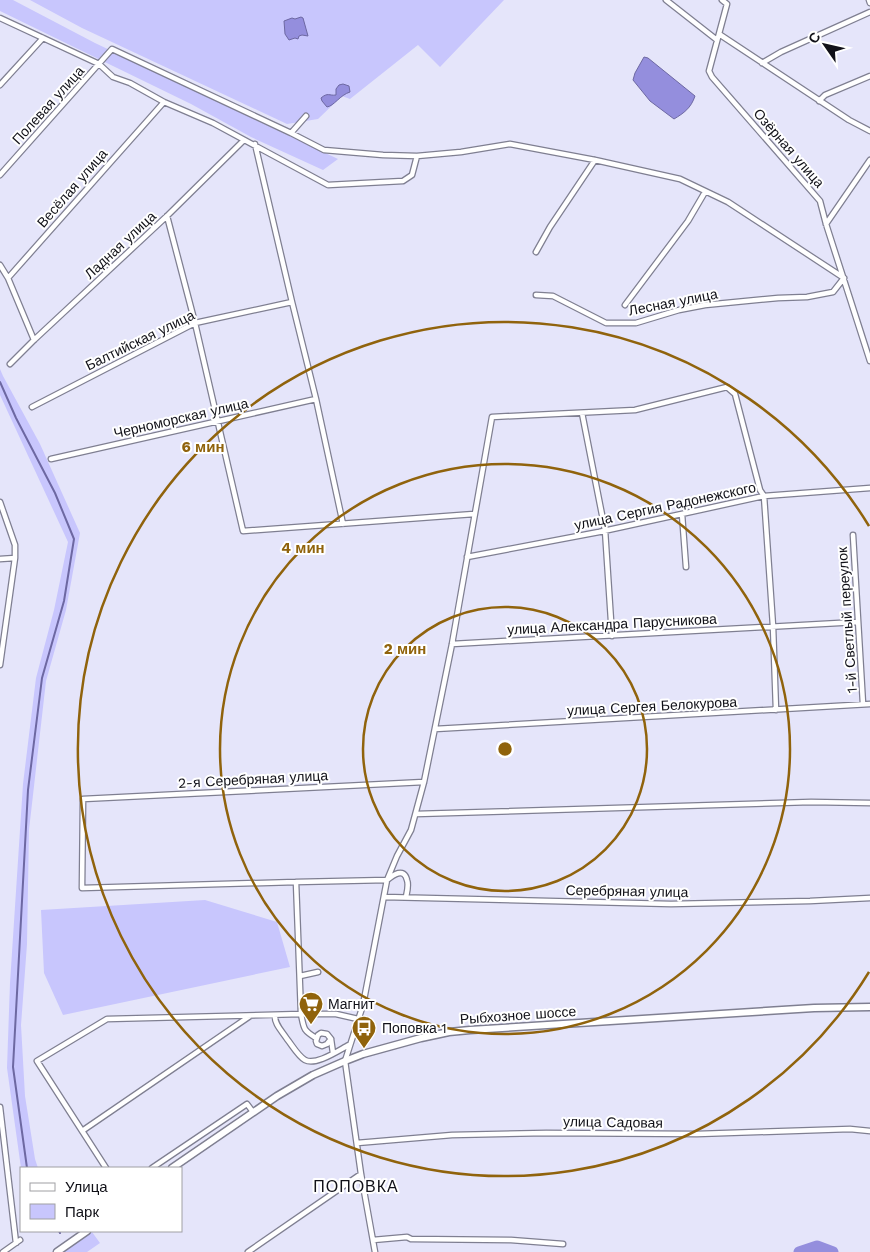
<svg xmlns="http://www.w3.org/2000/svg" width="870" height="1252" font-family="'Work Sans',sans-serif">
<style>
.green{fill:#c8c6fd}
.water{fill:#948edd;stroke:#6d68a2}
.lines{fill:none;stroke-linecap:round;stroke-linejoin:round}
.stream{stroke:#6d68a2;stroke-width:2}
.river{stroke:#948edd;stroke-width:11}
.street-casing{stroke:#7f7f91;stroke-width:7}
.secondary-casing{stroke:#7f7f91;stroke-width:9}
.street{stroke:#fff;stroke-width:4.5}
.secondary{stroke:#fff;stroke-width:6}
.ring{fill:none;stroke:#90630c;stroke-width:2.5}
.labels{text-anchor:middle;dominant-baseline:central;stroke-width:4;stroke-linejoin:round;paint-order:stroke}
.street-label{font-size:14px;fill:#111118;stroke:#fff}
.poi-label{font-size:14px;fill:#111118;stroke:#fff;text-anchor:start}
.quarter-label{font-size:16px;letter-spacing:1px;fill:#111118;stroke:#fff}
.centre{fill:#90630c;stroke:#fff;stroke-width:2.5}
.ring-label{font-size:15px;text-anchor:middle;font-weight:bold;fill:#90630c;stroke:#fff;stroke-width:4;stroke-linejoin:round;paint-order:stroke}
</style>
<rect width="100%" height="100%" fill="#e5e5fa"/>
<path class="green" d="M0 0H13L95 43 338 159 323 170 251 137 191 104 0 11Z
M30 0H504L440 67 418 45 350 99 342 96 318 119 287 124 82 28Z
M0 369 3 376 40 444 80 533 66 610 46 681 29 830 27 944 21 1025 25 1096 35 1159 38 1168H21L7 1068 10 983 23 784 36 678 54 610 68 542 0 395Z
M205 900 277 922 290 967 63 1015 44 973 41 910Z
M92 1232 100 1243 87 1252H64Z"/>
<path class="water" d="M301 17 303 18 308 36 302 35 299 36 298 39 295 38 289 40 285 34 284 21 292 18 295 19Z
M644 57 648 58 695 96C691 108 684 113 674 119L650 101 633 80 635 73Z
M343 84 349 86 350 92C340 95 334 106 327 107L322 101 321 98C328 92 329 96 336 95V89L339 85Z"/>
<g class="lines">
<path class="stream" d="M0 382 16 418 55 493 74 539 64 601 42 678 28 790 13 1067 27 1168
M59 1231 60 1233"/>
<path class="river" d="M799 1252 817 1246 833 1252"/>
<defs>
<path id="street" d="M666 0 717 40
M722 0 727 4 709 71 712 77 820 201 826 224 870 361
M869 0 870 3
M0 18 99 64 113 77 130 83 164 102 213 123 328 185 403 181 412 175 417 156 461 152 510 144 595 160 680 179 728 202 844 278
M719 34 849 120 870 131
M762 63 781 52 870 12
M0 85 43 38
M819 101 825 95 870 76
M291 133 306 116
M255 144 292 302 316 399 343 524
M0 175 112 49 291 133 324 150 383 155 417 156
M167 216 195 323 243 531 474 514
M826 224 870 160
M536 252 550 227 595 160
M0 265 8 278 164 102
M8 278 34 340
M536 295 553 296 606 323H636L679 310 705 305 778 298 807 297 833 292 844 278
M625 305 688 221 705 192
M10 364 34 340 167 216 244 140
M32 407 195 323 292 302
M582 413 605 530 612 636
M51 459 316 399
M0 502 15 545V558L0 559
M682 514 686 567
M853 535 863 704
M467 557 599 532 764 496 870 488
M452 644 857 622
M0 665 15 558
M435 729 870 704
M416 814 811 802 870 803
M296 882 301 1014C304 1029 303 1030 316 1038
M384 897 671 904 810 901 870 898
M406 897C407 892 409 885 407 880 404 867 393 875 387 880L296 882 82 888 83 799 424 782
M300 976 318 972
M275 1015C274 1024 282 1031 287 1039 292 1045 298 1056 305 1060 316 1066 339 1050 349 1045
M331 1039 327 1044 322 1046 317 1044 316 1041 318 1035 321 1033 327 1034 331 1039 333 1053
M0 1107 16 1243
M82 1131 250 1016
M357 1143 452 1135 546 1133 697 1134 850 1129 870 1131
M106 1168 37 1061 107 1019 301 1014H336L358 1019
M152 1168 247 1104 253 1112
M373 1240 407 1237 411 1239 511 1240 563 1244
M3 1252 20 1240
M248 1252 361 1174
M375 1252 361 1174 345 1061 363 1005 387 880 397 856 411 830 424 782 452 644 492 417 635 410 727 387 735 394 760 490 764 496 773 626 776 710"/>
<path id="secondary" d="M172 1168 277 1096 313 1075 345 1061 363 1054 421 1038 449 1032 470 1030 814 1008 870 1007
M57 1252 87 1231"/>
</defs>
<use href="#street" class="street-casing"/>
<use href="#secondary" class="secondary-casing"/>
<use href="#street" class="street"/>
<use href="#secondary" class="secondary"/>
</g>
<g class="ring">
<circle cx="505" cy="749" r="142"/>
<circle cx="505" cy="749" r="285"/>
<path d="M869 972A427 427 0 1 1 869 526"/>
</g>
<defs>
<symbol id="supermarket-pin" viewBox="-11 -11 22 30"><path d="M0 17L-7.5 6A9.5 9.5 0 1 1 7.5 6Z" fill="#90630c" stroke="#fff"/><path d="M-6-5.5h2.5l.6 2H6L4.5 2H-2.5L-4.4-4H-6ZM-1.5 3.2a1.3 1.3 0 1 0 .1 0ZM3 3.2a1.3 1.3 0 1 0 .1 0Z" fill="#fff"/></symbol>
<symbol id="bus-pin" viewBox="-11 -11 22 30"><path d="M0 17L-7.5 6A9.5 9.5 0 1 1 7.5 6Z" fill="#90630c" stroke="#fff"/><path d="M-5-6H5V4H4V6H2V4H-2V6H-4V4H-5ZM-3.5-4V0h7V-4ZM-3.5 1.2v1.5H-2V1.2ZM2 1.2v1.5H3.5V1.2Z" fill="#fff"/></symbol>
</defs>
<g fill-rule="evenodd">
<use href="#supermarket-pin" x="297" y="990" width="28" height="38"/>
<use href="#bus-pin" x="350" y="1014" width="28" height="38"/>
</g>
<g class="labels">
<g class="street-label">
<text transform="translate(48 105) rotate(-48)">Полевая улица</text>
<text transform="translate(789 148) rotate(49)">Озёрная улица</text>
<text transform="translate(72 188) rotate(-49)">Весёлая улица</text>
<text transform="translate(120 245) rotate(-43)">Ладная улица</text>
<text transform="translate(673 302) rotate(-11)">Лесная улица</text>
<text transform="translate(140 340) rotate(-26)">Балтийская улица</text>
<text transform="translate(181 418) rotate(-13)">Черноморская улица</text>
<text transform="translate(665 506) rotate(-12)">улица Сергия Радонежского</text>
<text transform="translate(847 620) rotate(-94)">1-й Светлый переулок</text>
<text transform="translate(612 624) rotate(-3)">улица Александра Парусникова</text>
<text transform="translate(652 706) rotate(-3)">улица Сергея Белокурова</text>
<text transform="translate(253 779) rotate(-3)">2-я Серебряная улица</text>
<text transform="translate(627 891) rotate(1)">Серебряная улица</text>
<text transform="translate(518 1015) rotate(-4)">Рыбхозное шоссе</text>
<text transform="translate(613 1122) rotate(1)">улица Садовая</text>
</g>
<g class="poi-label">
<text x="328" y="1004">Магнит</text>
<text x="382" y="1028">Поповка 1</text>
</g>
<g class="quarter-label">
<text x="356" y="1186">ПОПОВКА</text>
</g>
</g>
<circle cx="505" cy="749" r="8" class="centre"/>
<g class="ring-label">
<text x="203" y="452">6 мин</text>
<text x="303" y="553">4 мин</text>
<text x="405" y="654">2 мин</text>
</g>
<rect x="20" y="1167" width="162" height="65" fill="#ffffff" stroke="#a0a0a3"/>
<rect x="30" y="1183" width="25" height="8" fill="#ffffff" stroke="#a0a0a3"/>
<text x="65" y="1192" font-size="15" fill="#111118">Улица</text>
<rect x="30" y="1204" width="25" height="15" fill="#c8c6fd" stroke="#a0a0a3"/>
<text x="65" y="1217" font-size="15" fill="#111118">Парк</text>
<g transform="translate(825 45) rotate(304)" stroke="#ffffff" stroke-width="4" paint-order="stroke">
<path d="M0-4L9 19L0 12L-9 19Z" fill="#111118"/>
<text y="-8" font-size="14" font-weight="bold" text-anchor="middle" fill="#111118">С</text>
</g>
</svg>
